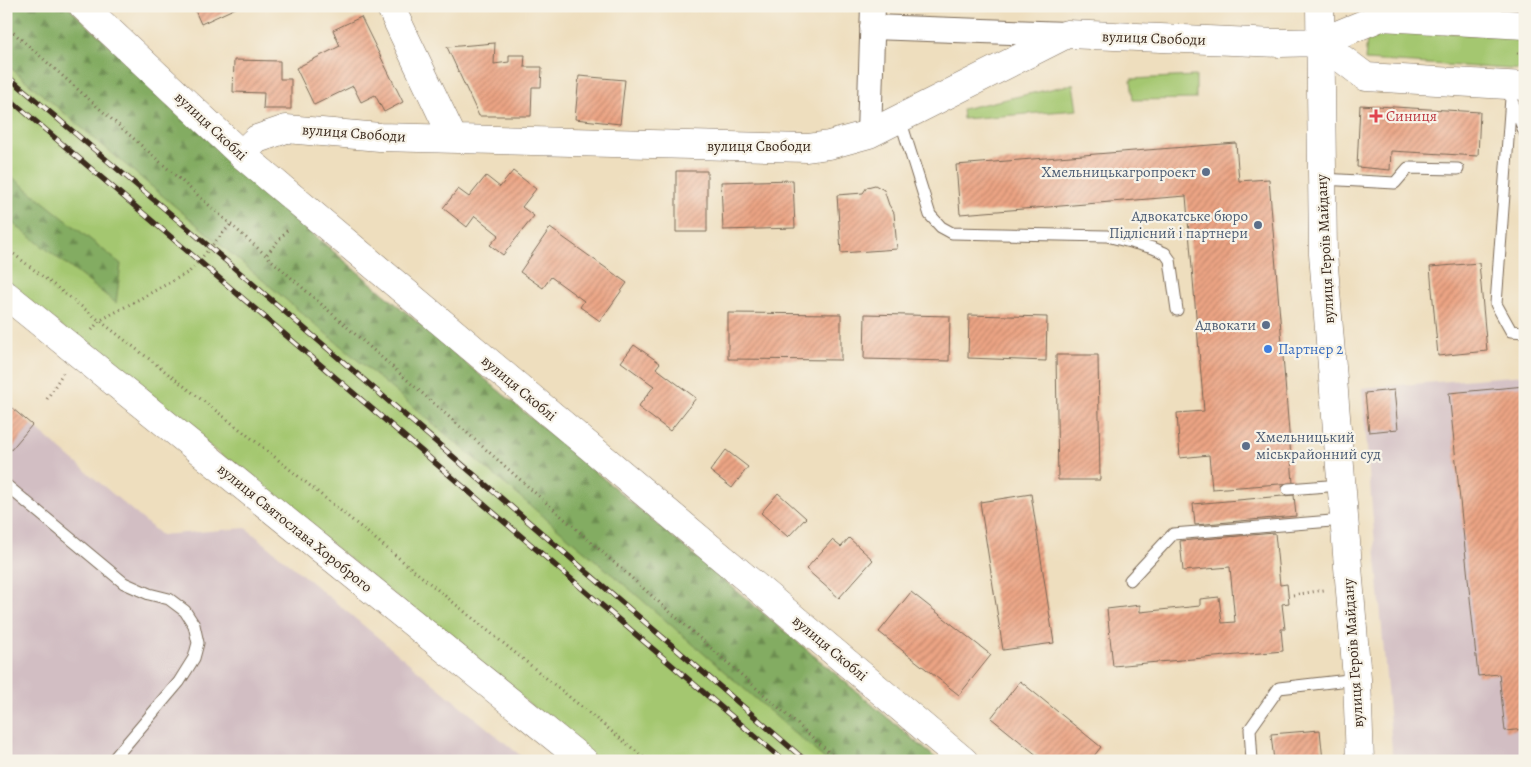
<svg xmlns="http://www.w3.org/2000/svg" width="1531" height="767" font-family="Alegreya,serif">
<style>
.industrial{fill:#d2bec3}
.grass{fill:#a4c770;stroke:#707847}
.forest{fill:url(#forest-firs);stroke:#5f6b40}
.building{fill:url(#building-hatch)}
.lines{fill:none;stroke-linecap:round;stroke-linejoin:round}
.service-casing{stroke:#7a6956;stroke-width:13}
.minor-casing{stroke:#7a6956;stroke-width:26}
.tertiary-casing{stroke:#7a6956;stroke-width:29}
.secondary-casing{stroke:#7a6956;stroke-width:29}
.primary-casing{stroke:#7a6956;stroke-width:29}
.path{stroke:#7a6956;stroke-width:3;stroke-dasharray:1 4;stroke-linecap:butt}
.service{stroke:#fff;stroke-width:11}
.minor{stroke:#fff;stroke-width:24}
.tertiary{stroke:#fff;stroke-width:28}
.secondary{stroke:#fff;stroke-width:28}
.primary{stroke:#fff;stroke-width:28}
.rail-casing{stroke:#3b2a1e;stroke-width:5.5}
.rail{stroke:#f7f3e8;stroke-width:4;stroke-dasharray:11;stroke-linecap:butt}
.health-dot{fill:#e0444e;stroke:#f7f3e8;stroke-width:2}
.service-dot{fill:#5c6f8a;stroke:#f7f3e8;stroke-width:2}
.shop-dot{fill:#3f7fe0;stroke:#f7f3e8;stroke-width:2}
.labels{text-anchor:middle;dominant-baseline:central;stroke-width:4.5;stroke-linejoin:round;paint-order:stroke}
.street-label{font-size:15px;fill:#3b2a1e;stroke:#f7f3e8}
.health-label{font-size:15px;fill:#be3a42;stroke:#f7f3e8;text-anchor:start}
.service-label{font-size:15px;fill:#4e5e75;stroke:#f7f3e8;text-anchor:end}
.shop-label{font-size:15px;fill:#366cbe;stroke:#f7f3e8;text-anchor:start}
</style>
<defs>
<pattern id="forest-firs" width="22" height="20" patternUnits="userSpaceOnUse" patternTransform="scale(1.25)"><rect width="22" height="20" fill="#83ac62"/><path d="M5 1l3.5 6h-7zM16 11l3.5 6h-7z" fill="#6c8c50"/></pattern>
<pattern id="building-hatch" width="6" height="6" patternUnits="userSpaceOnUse" patternTransform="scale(1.25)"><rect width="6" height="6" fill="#eca484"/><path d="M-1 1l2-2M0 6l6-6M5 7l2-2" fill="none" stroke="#c0866b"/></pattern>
</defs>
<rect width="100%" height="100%" fill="#f7f3e8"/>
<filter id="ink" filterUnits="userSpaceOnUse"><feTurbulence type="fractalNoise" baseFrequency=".02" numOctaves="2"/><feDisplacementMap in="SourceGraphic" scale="10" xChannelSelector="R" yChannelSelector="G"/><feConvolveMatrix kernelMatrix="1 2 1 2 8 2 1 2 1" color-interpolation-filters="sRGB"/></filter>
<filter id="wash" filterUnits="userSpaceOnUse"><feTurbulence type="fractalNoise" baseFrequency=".0096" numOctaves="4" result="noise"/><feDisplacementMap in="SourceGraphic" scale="20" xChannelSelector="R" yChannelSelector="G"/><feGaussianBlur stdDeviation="1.12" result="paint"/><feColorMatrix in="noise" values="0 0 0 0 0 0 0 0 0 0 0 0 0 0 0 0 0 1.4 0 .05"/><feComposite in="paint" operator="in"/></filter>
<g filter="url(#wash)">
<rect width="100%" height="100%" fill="#eedebe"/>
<path class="industrial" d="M1525 375V761H1393L1362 388Z
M6 403 161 535 246 528 527 761H6Z"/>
<path class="grass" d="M6 6H67L225 152 296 220 939 761H600L6 282Z
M1368 27 1525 38V70L1365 60Z
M1196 76V99L1133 100 1131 79Z
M1073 84 1077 110 963 119 962 109Z"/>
<path class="forest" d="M6 6H67L225 152 296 220 939 761H827L633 592 6 64Z
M6 172 121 264 116 303 6 218Z"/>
<g id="blocks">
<path class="building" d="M193 6H240L201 24Z
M361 17 403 102 384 112 375 95 361 102 353 86 314 105 296 68 340 46 333 30Z
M495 43 494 64 509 62V55H525L524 67H542L541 87H532L531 116H479L447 47Z
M234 60 280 61V79H291V109H263L264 93 233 92Z
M579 76 625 80 620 124 575 119Z
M1360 105 1480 112 1478 156 1391 151 1390 170 1357 167Z
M1236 143 1239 181 1269 179 1293 483 1212 489 1209 455 1180 458 1177 413 1204 411 1186 196 960 214 956 165Z
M513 171 536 189 522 207 534 216 503 255 490 245 499 235 475 216 467 227 443 208 458 189 469 197 486 176 500 187Z
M676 171H707V232H676Z
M793 180 795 228 723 230 721 182Z
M875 185 884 190 889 205 894 213 897 249 841 253 837 195 863 193 867 187Z
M550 228 627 283 600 321 580 307 584 301 551 277 543 288 520 272Z
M1479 263 1487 351 1438 356 1430 267Z
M728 313 841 314V360L728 359Z
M865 314 950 316 949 361 864 359Z
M969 315 1047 317 1046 361 968 358Z
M634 345 660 363 656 368 696 398 670 431 638 407 654 386 621 362Z
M1056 355H1098L1100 480H1058Z
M1525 386V729L1505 731 1499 674 1478 676 1449 393Z
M1394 390 1398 429 1369 432 1365 393Z
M6 403 32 425 10 451 6 448Z
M726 450 748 467 732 488 710 471Z
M778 493 806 518 788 537 761 513Z
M1031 494 1054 643 1003 650 980 502Z
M1294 495 1296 516 1195 525 1193 504Z
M1275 533 1280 585 1287 584 1289 603 1282 604 1285 629H1281L1283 651 1113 666 1107 609 1140 605V612L1200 606V599L1219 597 1222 623 1235 622 1230 567 1183 571 1180 541Z
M849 538 873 560 839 598 806 569 832 540 841 547Z
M911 592 991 655 959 695 879 632Z
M1020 681 1101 747 1090 761H1044L991 718Z
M1320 730 1323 761H1274L1271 734Z"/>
</g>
</g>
<g filter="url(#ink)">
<use href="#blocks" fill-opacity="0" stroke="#7a6956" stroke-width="1"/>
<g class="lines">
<defs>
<path id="service" d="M1511 98 1496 304 1511 331 1525 332
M1513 103 1525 133
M900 119 930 215 941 227 952 233 1107 236 1153 248 1165 253 1170 260 1177 310
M1322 179 1395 183 1408 168 1458 169
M6 485 124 583 149 594 169 599 185 611 194 625 198 643 194 658 179 682 112 761
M1288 489 1341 485
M1130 580 1173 534 1344 520
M1252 761 1250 729 1279 688 1357 679"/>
<path id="minor" d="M872 27 1067 34
M869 134 873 6"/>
<path id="tertiary" d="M390 6 453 138
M1320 6 1323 254 1357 679 1360 761
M1320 42 1366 77 1525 86
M241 154 257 139 286 129 380 137 807 148 829 145 869 134 1067 34 1280 43 1320 42 1381 17 1525 25"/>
<path id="secondary" d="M6 295 584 761"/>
<path id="primary" d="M83 6 241 154 964 761"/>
</defs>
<use href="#service" class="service-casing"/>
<use href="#minor" class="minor-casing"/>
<use href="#tertiary" class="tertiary-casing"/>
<use href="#secondary" class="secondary-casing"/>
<use href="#primary" class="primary-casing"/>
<path class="path" d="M1246 6H1269
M6 26 839 761
M1517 53 1525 54
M6 248 255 441 648 761
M267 254 289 228
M92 330 99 321 189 272 232 223
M47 399 63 373
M1293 595 1324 590"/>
<use href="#service" class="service"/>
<use href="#minor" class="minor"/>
<use href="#tertiary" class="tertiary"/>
<use href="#secondary" class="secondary"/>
<use href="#primary" class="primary"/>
<defs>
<path id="rail" d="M6 75 211 248 806 761
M6 96 784 761"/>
</defs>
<use href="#rail" class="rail-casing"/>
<use href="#rail" class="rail"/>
</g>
</g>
<path class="health-dot" d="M1373.5 108.5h5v5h5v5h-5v5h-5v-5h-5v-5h5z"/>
<g class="service-dot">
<circle cx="1206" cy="172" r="5"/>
<circle cx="1258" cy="225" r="5"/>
<circle cx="1266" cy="325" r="5"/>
<circle cx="1246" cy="446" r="5"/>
</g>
<circle class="shop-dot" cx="1268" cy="349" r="5"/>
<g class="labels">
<g class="street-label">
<text transform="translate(1154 38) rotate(2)">вулиця Свободи</text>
<text transform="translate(211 126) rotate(43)">вулиця Скоблі</text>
<text transform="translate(354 133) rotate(4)">вулиця Свободи</text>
<text x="759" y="146">вулиця Свободи</text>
<text transform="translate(1325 249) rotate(-93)">вулиця Героїв Майдану</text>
<text transform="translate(519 388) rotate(40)">вулиця Скоблі</text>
<text transform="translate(295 528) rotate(39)">вулиця Святослава Хороброго</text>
<text transform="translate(830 648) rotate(40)">вулиця Скоблі</text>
<text transform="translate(1353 653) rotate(-94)">вулиця Героїв Майдану</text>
</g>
<g class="health-label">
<text x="1386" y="116">Синиця</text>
</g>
<g class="service-label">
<text x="1196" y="172">Хмельницькагропроект</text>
<text x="1248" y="216">Адвокатське бюро<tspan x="1248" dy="17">Підлісний і партнери</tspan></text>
<text x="1256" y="325">Адвокати</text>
<text x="1256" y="437" text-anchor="start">Хмельницький<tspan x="1256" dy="17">міськрайонний суд</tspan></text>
</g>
<g class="shop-label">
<text x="1278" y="349">Партнер 2</text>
</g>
</g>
<rect width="1531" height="767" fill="none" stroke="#f7f3e8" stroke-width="25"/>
</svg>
